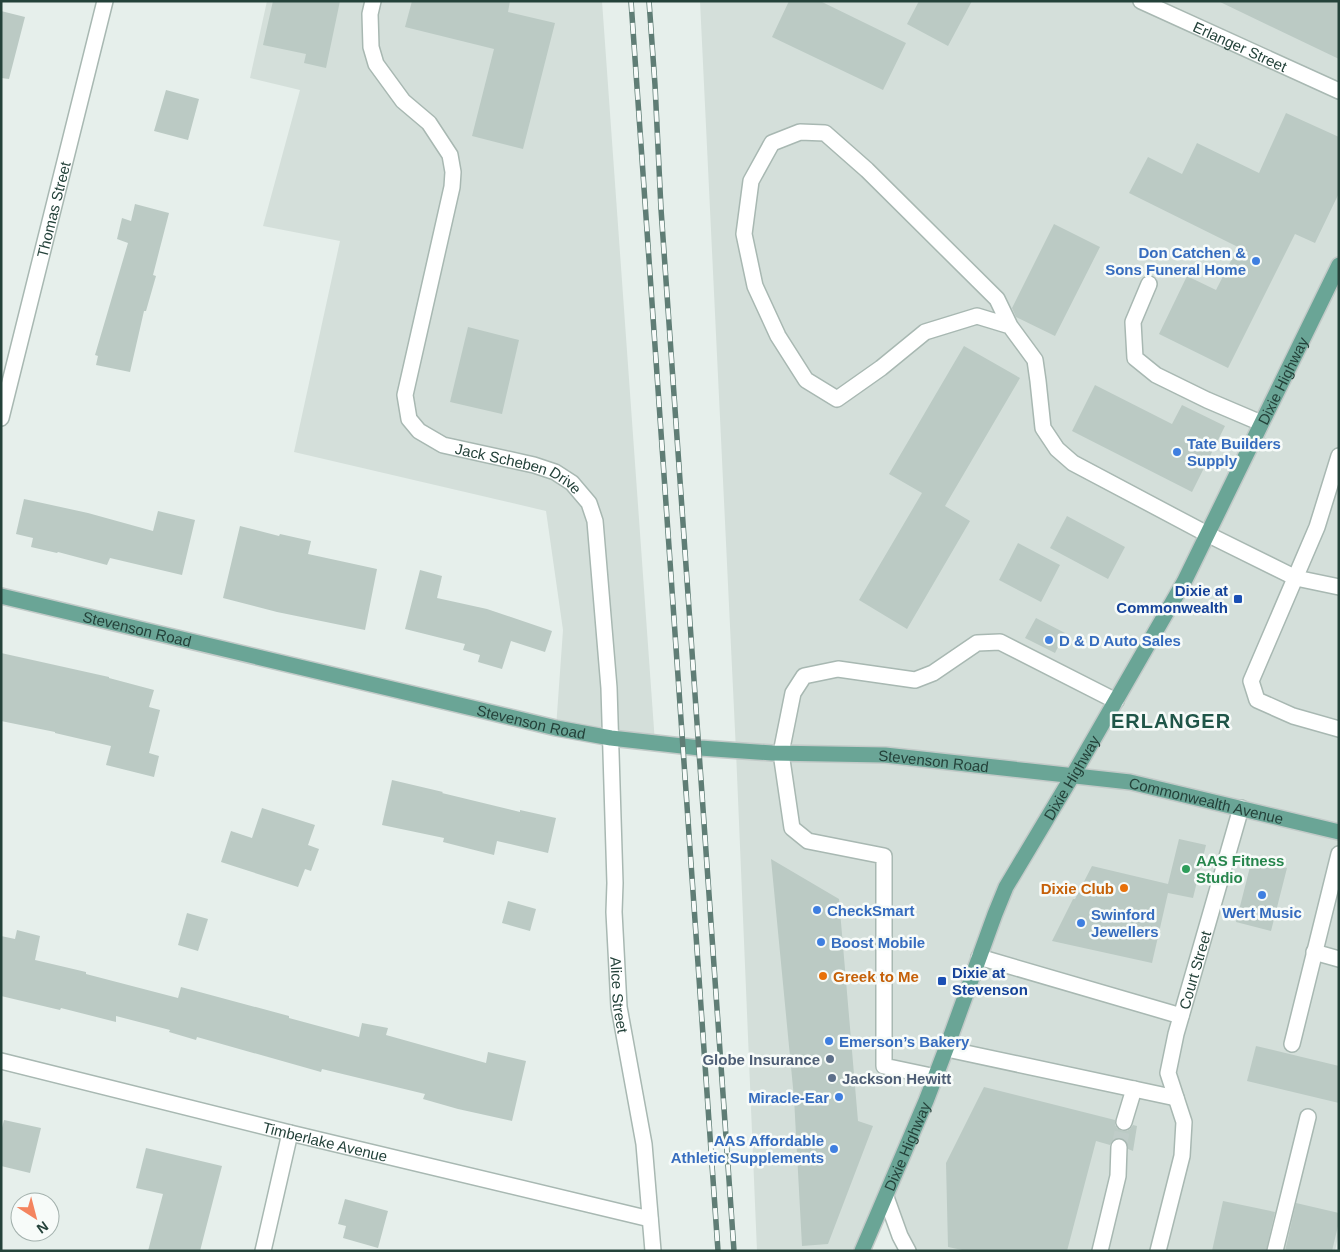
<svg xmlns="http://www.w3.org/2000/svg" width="1340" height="1252" font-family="Arial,sans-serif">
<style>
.built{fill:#d4dfda}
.building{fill:#bbcac4}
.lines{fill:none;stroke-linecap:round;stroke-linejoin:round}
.minor-tunnel{stroke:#bfccc8;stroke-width:15;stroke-dasharray:15 8;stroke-linecap:butt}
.minor-casing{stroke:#a8b8b2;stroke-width:18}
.major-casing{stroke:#c2cac8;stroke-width:18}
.minor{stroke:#fff;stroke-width:15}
.major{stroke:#6aa596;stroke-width:15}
.rail-casing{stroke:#5f7d75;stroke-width:5.5}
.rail{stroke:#f7fbf9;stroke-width:4;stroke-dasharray:11;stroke-linecap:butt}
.shop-dot{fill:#3f7fe0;stroke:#f7fbf9;stroke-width:2}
.transit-dot{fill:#1a4fb4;stroke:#f7fbf9;stroke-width:2}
.leisure-dot{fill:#2e9e5b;stroke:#f7fbf9;stroke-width:2}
.food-dot{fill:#e8710a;stroke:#f7fbf9;stroke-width:2}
.service-dot{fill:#5c6f8a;stroke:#f7fbf9;stroke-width:2}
.labels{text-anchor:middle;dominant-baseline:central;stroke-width:5;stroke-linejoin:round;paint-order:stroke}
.street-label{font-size:15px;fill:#24423a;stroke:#f7fbf9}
.shop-label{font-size:15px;font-weight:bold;fill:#366cbe;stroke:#f7fbf9;text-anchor:start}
.transit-label{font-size:15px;font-weight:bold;fill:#164399;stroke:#f7fbf9;text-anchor:end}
.leisure-label{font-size:15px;font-weight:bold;fill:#27864d;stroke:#f7fbf9;text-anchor:start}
.food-label{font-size:15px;font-weight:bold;fill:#c56008;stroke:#f7fbf9;text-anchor:end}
.service-label{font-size:15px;font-weight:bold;fill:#4e5e75;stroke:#f7fbf9;text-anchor:end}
.district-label{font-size:20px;font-weight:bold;letter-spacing:1px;fill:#1f5548;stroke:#f7fbf9}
</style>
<rect width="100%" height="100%" fill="#e6efeb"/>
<path class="built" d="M267 1H602L655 743 556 728 563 630 546 511 294 452 340 241 263 226 300 90 250 78Z
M700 1H1339V1232L1335 1251H908L886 1197 862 1251H757L736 751Z"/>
<path class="building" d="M273 1H340L326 68 304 63 306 54 263 45Z
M412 1H510L508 12 555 23 523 149 472 136 494 49 405 27Z
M789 1H820L906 43 883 90 772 37Z
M919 1H972L948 46 907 24Z
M1218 1H1339V59Z
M1 11 25 17 9 79 1 78Z
M166 90 199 99 188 140 154 131Z
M1286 113 1339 137V193L1315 243 1295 234 1228 368 1159 334 1187 276 1216 290 1238 247 1129 193 1148 157 1182 174 1197 143 1259 173Z
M135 204 169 213 153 275 156 276 146 311H144L130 372 96 365 98 356 95 355 128 243 117 239 122 218 131 221Z
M1054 224 1100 247 1055 336 1016 317 1012 308Z
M468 327 519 340 502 414 450 402Z
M964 346 1020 378 945 506 970 521 907 629 859 600 922 493 889 474Z
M1095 385 1172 424 1182 405 1225 426 1192 492 1072 431Z
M24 499 88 513 153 531 158 511 195 520 182 575 110 558 107 565 58 552 57 553 31 547 33 538 16 534Z
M1067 516 1125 547 1108 579 1050 548Z
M240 526 279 536 280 534 311 541 308 554 377 569 365 630 277 612 223 598Z
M1018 543 1060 565 1041 602 999 580Z
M420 570 442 576 437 598 487 609 552 631 545 652 511 641 502 669 478 662 480 655 463 650 465 644 405 629Z
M1036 618 1065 633 1055 653 1025 638Z
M1 653 109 677V678L154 690 149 707 160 710 149 753 159 756 154 777 106 765 111 746 55 733V732L1 721Z
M392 780 443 792 442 793 520 812V810L556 818 548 853 497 841 494 855 443 842 444 838 382 825Z
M262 808 315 825 308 845 319 849 311 871 305 869 298 887 221 862 231 831 252 838Z
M1179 839 1206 845 1193 898 1168 893 1152 963 1052 941 1073 899H1075L1092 866 1168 884Z
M771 859 839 899 858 1121 873 1126 828 1244 802 1246 794 1098Z
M1252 859 1287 868 1271 931 1236 922Z
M508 901 536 909 530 931 502 923Z
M187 913 208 919 198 951 178 945Z
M17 930 40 936 35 960 86 972V974L178 998 181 987 289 1016V1018L359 1037 362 1023 388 1028 386 1035 486 1063 488 1052 526 1061 512 1121 458 1109 423 1099 425 1094 322 1069 321 1072 197 1037 196 1040 169 1032 170 1030 116 1016V1022L61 1008 60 1010 1 996V936L15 939Z
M1256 1046 1339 1066V1103L1247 1081Z
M984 1087 1115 1120V1125L1117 1128 1122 1131H1127L1130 1129 1133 1125 1137 1126 1133 1151 1128 1149 1127 1142 1124 1139 1120 1138 1114 1139 1110 1145 1096 1141 1067 1251H967L948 1247 946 1163Z
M4 1120 41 1128 30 1173 1 1166V1132Z
M146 1148 222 1166 200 1251H148L163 1194 136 1188Z
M345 1199 388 1211 378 1248 343 1238 346 1226 338 1224Z
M1223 1201 1275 1212 1266 1251H1212Z
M1296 1203 1339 1213V1222L1332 1251H1285Z"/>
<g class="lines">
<path class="minor-tunnel" d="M1119 1147 1124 1122"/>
<defs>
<g id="minor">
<path id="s1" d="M373 1 370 14 371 47 376 64 403 101 429 123 450 155 453 172 452 187 405 395 409 419 419 431 443 445 534 465 555 472 572 483 589 503 595 521 609 688 615 883 614 912 619 1007 644 1144 653 1251"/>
<path id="s2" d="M1141 1 1339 91"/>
<path d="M1149 284 1133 322 1135 358 1156 375 1207 400 1261 423"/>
<path d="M1010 326 997 299 867 170 825 133 800 132 772 143 751 181 744 234 755 286 778 336 806 380 837 399 881 368 925 332 977 316 1010 326 1035 360 1038 381 1043 428 1057 449 1073 463 1207 534 1296 578 1339 587"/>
<path id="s3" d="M1 418 105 1"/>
<path d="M1339 456 1317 527 1251 681 1257 700 1293 716 1339 729"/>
<path d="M1314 952 1339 959"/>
<path d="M979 957 1181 1016"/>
<path d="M1292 1044 1339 854"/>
<path d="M947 1049 1176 1098"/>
<path id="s4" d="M1 1061 290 1133 650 1219"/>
<path d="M936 1077 884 1066V856L808 841 792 828 781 753 793 693 804 676 838 669 915 680 933 673 977 643 1000 642 1116 701"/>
<path d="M1124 1122 1134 1089"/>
<path d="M886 1197 900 1236 908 1251"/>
<path d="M263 1251 290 1133"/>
<path d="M1100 1251 1118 1176 1119 1147"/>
<path id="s5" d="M1158 1251 1182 1156 1184 1122 1168 1073 1176 1034 1241 808"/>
<path d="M1275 1251 1308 1117"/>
</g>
<g id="major">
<path id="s6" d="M1 596 556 728 611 738 700 748 772 753 885 755 1130 782 1339 832"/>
<path id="s7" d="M862 1251 926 1101 949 1041 995 914 1006 887 1073 775 1184 582 1339 265"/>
</g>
</defs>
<use href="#minor" class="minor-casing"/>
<use href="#major" class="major-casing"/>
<use href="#minor" class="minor"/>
<use href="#major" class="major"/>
<defs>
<path id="rail" d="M631 1 718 1251
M649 1 655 85 661 209 734 1251"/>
</defs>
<use href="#rail" class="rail-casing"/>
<use href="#rail" class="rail"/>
</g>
<g class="shop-dot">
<circle cx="1256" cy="261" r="5"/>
<circle cx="1177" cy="452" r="5"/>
<circle cx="1049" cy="640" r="5"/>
<circle cx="1262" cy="895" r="5"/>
<circle cx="817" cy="910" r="5"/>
<circle cx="1081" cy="923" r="5"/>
<circle cx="821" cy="942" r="5"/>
<circle cx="829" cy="1041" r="5"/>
<circle cx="839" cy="1097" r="5"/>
<circle cx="834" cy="1149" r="5"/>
</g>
<g class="transit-dot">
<rect x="1233" y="594" width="10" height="10" rx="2.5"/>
<rect x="937" y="976" width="10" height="10" rx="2.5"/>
</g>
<circle class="leisure-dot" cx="1186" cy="869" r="5"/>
<g class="food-dot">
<circle cx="1124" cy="888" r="5"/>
<circle cx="823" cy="976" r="5"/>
</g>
<g class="service-dot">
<circle cx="830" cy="1059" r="5"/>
<circle cx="832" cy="1078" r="5"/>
</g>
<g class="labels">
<g class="street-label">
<text stroke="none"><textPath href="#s2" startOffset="109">Erlanger Street</textPath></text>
<text stroke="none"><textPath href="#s3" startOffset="215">Thomas Street</textPath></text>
<text stroke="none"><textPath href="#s7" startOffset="969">Dixie Highway</textPath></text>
<text stroke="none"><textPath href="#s1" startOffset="575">Jack Scheben Drive</textPath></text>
<text stroke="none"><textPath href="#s6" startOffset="140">Stevenson Road</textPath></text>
<text stroke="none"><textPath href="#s6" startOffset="545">Stevenson Road</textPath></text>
<text stroke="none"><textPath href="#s6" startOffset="950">Stevenson Road</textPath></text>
<text stroke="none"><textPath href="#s7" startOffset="519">Dixie Highway</textPath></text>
<text stroke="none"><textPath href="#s6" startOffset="1226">Commonwealth Avenue</textPath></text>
<text stroke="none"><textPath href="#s5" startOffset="290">Court Street</textPath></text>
<text stroke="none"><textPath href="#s1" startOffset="1151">Alice Street</textPath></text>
<text stroke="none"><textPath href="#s4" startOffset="334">Timberlake Avenue</textPath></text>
<text stroke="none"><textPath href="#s7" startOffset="114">Dixie Highway</textPath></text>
</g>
<g class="shop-label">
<text x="1246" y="252" text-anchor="end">Don Catchen &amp;<tspan x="1246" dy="17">Sons Funeral Home</tspan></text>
<text x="1187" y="443">Tate Builders<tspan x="1187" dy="17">Supply</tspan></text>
<text x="1059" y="640">D &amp; D Auto Sales</text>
<text x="827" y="910">CheckSmart</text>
<text x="1262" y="912" text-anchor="middle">Wert Music</text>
<text x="1091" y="914">Swinford<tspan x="1091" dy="17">Jewellers</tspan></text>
<text x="831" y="942">Boost Mobile</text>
<text x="839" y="1041">Emerson’s Bakery</text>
<text x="829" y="1097" text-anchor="end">Miracle-Ear</text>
<text x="824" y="1140" text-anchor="end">AAS Affordable<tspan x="824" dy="17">Athletic Supplements</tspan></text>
</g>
<g class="transit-label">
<text x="1228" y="590">Dixie at<tspan x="1228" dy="17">Commonwealth</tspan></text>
<text x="952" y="972" text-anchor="start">Dixie at<tspan x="952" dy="17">Stevenson</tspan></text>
</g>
<g class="leisure-label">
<text x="1196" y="860">AAS Fitness<tspan x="1196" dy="17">Studio</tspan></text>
</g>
<g class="food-label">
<text x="1114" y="888">Dixie Club</text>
<text x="833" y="976" text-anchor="start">Greek to Me</text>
</g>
<g class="service-label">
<text x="820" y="1059">Globe Insurance</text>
<text x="842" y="1078" text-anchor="start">Jackson Hewitt</text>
</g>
<g class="district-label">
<text x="1171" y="721">ERLANGER</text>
</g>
</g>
<rect width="1340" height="1252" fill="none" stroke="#24423a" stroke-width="5"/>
<g transform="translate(35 1217) rotate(144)"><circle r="24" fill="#f7fbf9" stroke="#a3b1ad"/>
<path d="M0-4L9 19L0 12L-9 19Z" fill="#f4845f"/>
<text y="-8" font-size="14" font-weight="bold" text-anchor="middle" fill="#24423a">N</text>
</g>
</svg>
